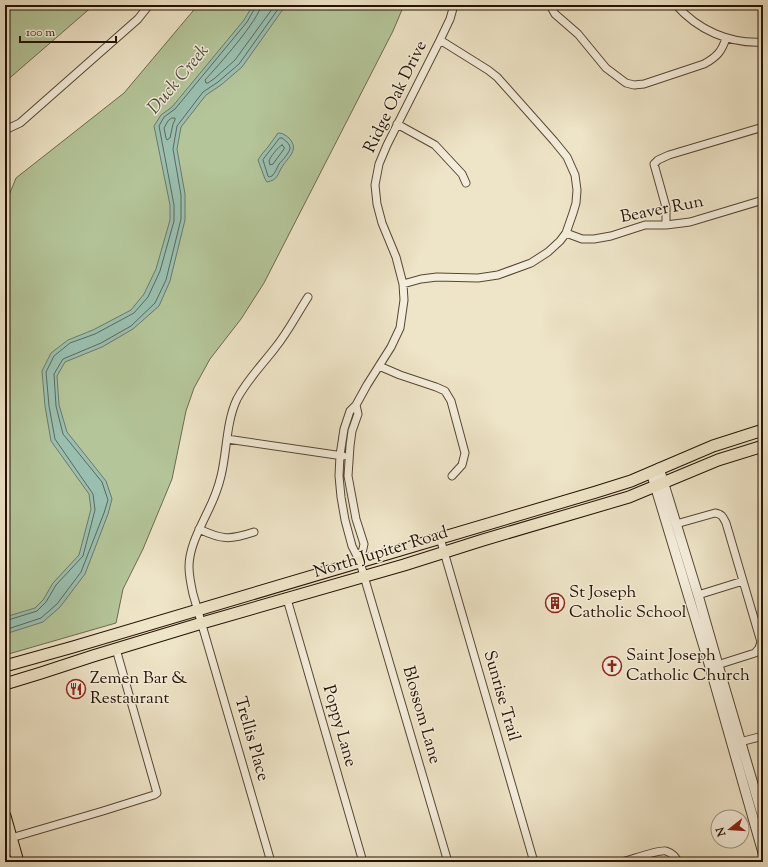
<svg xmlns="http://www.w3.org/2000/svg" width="768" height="867" font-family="'Sorts Mill Goudy',serif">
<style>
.green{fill:#b4c599;stroke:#6c6b4e}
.water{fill:#9abfb0;stroke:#6a796a}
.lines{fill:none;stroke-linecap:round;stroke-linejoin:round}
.shore{stroke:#5e6859;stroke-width:1}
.minor-casing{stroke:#564633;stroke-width:9}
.tertiary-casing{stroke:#564633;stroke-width:11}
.primary-casing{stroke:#231102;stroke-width:13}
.minor{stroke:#f4eddb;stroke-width:7}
.tertiary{stroke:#f4eddb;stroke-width:9}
.primary{stroke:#eee4c7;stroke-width:11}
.labels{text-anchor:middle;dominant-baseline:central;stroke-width:3;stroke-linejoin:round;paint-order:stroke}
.street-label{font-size:17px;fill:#231102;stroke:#f4eddb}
.poi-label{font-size:17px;fill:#231102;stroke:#f4eddb;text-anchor:start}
.water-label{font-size:18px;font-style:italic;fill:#4d4e3f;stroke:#f4eddb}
</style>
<rect width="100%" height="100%" fill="#eee4c7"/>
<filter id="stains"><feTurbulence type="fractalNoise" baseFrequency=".005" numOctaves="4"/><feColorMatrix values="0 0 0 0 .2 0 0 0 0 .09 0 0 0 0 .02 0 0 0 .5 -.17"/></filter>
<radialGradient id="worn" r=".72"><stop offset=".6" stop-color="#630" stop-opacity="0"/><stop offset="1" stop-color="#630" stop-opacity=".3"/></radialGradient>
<path class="green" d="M5 5H94L5 82Z
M198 5H404L393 31 264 283 241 319 210 359 194 388 186 411 172 479 143 549 123 589 116 623 5 655V205L16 178 124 93Z"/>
<path class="water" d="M253 5H286L242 67 221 85 206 95 181 127 177 149 185 194V220L170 281 159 306 133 329 102 347 65 362 57 376 59 405 67 432 106 481 112 499 108 514 85 574 60 607 43 622 5 634V617L35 608 43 600 53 583 79 555 91 509 89 494 51 441 45 406 42 371 51 353 68 340 93 330 131 310 144 294 156 269 170 220V205L154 126 161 115 172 107 244 20Z
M278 133C283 133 285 135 289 138 300 150 288 157 282 167 277 175 278 180 267 182L265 179 258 160 262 154 268 147Z"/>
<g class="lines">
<path class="shore" d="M261 5C260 19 217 67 205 80L206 83H208L215 78 235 60 275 5
M172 118H175V120L173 124 170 138 167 140 166 138 164 128 168 121Z
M280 138H282C285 140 290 144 290 148 290 152 282 161 279 164 277 168 275 173 272 176 271 176 270 177 269 177L268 176 263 160Z
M282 145 284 147V149L273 164 270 165 269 161C270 157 278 147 282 145Z
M5 620H8L37 611 46 602 56 585 83 556 95 510 93 494 55 439 49 406 46 372 54 356 70 343 95 334 134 313 148 297 160 271 174 221V205L159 126 164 117 175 109 247 22 255 8 256 5
M5 630 41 618 57 604 81 572 104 513 108 500 102 482 63 434 56 406 54 374 63 359 101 343 131 326 155 303 166 280 181 219V195L173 149 177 126 203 92 218 82 239 64 281 5"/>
<defs>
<path id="minor" d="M550 5 555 14 578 34 606 68 626 83 634 85 644 84 704 64C717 57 722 51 726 38
M676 5C698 30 729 44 763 42
M397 124 435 145 462 174 466 183
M5 130 20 123 138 19 149 5
M666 225V207L654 164 658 160 669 155 763 127
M566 233 582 239H594L611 236 645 225H666L690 222 763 200
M403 284 421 279 437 277 478 278 498 275 531 263 548 252 560 241 566 233 573 213 576 203 577 190 575 175 567 157 554 141 497 77 488 70 440 40
M379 366 400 375 436 387 445 391 451 401 465 453 462 465 452 476
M356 405 358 414 352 431 350 446 348 476 356 519 364 544 360 562
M227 439 343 456
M676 524 715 513C722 514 723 517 726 523L761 642 759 648 755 653 714 666
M199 529C222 540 230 540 254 532
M440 538 534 862
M698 595 743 581
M287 599 363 862
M736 743 763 736
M11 838 103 811 154 795 157 793 116 649
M271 862 193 594C191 585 189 576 189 567 189 548 199 530 207 513 213 501 218 489 221 476 227 452 226 422 237 399 247 380 262 365 275 348 288 332 297 314 308 297
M448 862 366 583 360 562 352 546 345 520 341 497 339 476 340 455 344 429 350 411 356 405 367 385 391 347 400 328 404 300 403 284 396 257 382 223 377 204 375 185 379 164 387 145 440 40 450 19 454 5
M622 862C631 860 659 849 666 851 672 853 676 857 678 862"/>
<path id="tertiary" d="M659 468 698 595 718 665 763 818
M651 472 710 667 763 853"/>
<path id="primary" d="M5 666 73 647 596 492 631 481 713 446 763 430
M5 684 41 673 93 656 202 623 404 565 483 540 629 497 718 460 763 446
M5 816 18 862
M5 861V862"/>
</defs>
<use href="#minor" class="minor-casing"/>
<use href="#tertiary" class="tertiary-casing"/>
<use href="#primary" class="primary-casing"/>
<use href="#minor" class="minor"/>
<use href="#tertiary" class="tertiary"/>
<use href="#primary" class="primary"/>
</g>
<defs>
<symbol id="building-ring" viewBox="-11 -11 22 22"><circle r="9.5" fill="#f4eddb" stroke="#8f2418" stroke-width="1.5"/><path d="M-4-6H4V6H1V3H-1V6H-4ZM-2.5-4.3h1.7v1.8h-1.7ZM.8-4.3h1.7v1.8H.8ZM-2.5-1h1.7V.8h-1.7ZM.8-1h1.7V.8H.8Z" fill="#8f2418"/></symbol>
<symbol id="church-ring" viewBox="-11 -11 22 22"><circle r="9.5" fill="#f4eddb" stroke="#8f2418" stroke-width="1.5"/><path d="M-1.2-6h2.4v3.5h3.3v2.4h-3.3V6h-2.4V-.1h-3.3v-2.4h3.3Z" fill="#8f2418"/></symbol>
<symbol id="restaurant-ring" viewBox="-11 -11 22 22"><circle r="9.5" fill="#f4eddb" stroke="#8f2418" stroke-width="1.5"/><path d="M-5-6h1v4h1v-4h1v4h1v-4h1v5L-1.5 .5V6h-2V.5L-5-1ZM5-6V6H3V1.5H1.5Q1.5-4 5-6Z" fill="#8f2418"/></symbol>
</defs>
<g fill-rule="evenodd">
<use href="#building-ring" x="544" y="592" width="22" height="22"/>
<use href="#church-ring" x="601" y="655" width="22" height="22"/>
<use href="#restaurant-ring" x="65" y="678" width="22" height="22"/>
</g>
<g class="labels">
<g class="street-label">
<text transform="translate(396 97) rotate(-64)">Ridge Oak Drive</text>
<text transform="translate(662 210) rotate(-11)">Beaver Run</text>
<text transform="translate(381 553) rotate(-17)">North Jupiter Road</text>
<text transform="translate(501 696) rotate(74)">Sunrise Trail</text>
<text transform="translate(421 715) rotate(74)">Blossom Lane</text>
<text transform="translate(339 726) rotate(74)">Poppy Lane</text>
<text transform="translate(251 739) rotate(74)">Trellis Place</text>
</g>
<g class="poi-label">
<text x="569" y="593">St Joseph<tspan x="569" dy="20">Catholic School</tspan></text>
<text x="626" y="656">Saint Joseph<tspan x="626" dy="20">Catholic Church</tspan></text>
<text x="90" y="679">Zemen Bar &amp;<tspan x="90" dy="20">Restaurant</tspan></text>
</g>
<g class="water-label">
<text transform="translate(179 80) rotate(-50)">Duck Creek</text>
</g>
</g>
<rect width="768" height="867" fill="none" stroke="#eee4c7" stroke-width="20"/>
<rect x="6" y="6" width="756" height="855" fill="none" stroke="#231102" stroke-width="2"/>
<rect x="10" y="10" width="748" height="847" fill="none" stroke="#231102"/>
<g transform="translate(730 829) rotate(253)"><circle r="19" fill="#f4eddb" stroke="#a09584"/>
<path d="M0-3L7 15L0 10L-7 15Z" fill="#8f2418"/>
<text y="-6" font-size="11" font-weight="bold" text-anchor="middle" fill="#231102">N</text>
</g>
<path d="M20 36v6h96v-6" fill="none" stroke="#231102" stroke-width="2"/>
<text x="26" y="36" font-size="12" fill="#231102" stroke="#f4eddb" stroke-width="3" paint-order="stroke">100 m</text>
<rect width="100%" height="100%" filter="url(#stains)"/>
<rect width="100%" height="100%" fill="url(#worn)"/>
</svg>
